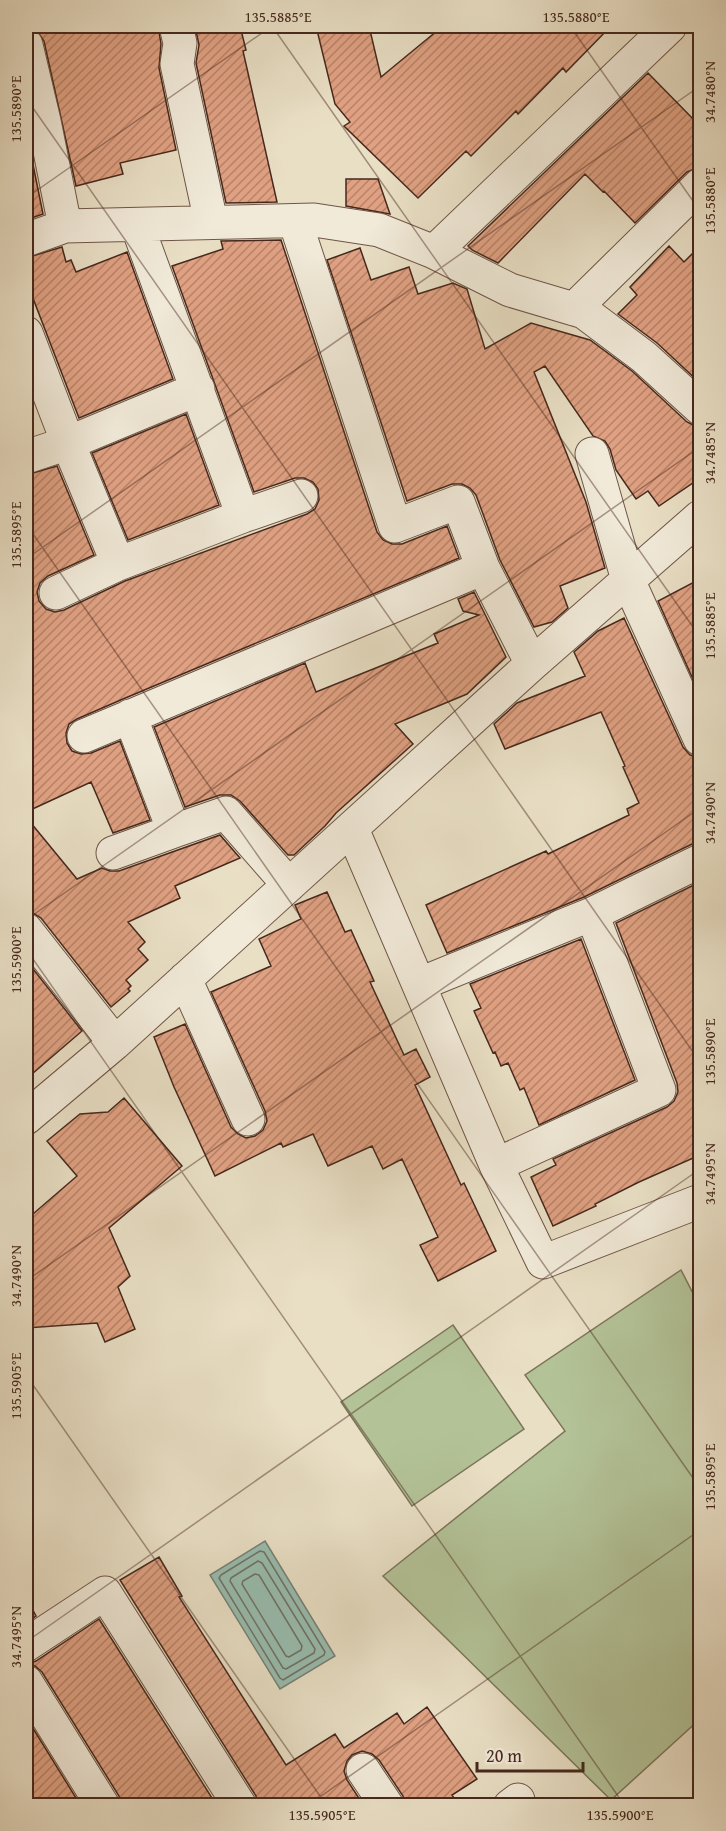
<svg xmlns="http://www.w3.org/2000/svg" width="726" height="1831" font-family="'Gentium Book Plus',serif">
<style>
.grass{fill:#b3c297;stroke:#7c755a;stroke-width:1.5}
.water{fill:#98bdb0;stroke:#778175;stroke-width:1.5}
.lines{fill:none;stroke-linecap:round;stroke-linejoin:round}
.shore{stroke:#6f7266;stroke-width:1.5}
.building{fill:url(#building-hatch);stroke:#46281d;stroke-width:1.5}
.minor-casing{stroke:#6f5647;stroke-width:35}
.minor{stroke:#f1ead9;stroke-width:33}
.ticks{fill:none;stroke:#46281d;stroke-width:1.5;stroke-opacity:0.45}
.neatline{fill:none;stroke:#46281d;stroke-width:2}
.ticks-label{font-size:15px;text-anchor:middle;fill:#46281d}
</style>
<defs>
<pattern id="building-hatch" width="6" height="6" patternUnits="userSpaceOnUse" patternTransform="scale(1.5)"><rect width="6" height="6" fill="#e0a182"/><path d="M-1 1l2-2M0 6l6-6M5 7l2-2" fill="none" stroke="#b7836a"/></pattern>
</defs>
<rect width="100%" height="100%" fill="#e9dfc5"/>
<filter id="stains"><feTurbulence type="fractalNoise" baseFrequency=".00333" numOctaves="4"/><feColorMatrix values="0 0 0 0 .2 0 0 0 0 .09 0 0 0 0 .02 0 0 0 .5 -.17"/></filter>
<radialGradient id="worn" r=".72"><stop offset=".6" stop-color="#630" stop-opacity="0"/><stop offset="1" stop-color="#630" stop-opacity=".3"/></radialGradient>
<path class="grass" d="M681 1270 700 1307V1719L611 1800 383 1576 565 1431 525 1375Z
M453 1325 524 1429 412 1506 341 1402Z"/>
<path class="water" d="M265 1541 335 1656 280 1689 210 1575Z"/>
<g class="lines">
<path class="shore" d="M260 1551 264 1552 325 1652 324 1655 283 1680 280 1678 219 1578 221 1575Z
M258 1561 262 1563 315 1649 314 1653 286 1669 283 1668 230 1581 231 1578Z
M255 1574 259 1575 302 1646 301 1650 289 1657 286 1656 242 1584 243 1581Z"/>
</g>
<path class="building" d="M59 26H158L161 44 159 68 176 150 120 163 123 174 76 186 44 41 37 31Z
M195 26H240L246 50 243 51 248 73 277 202 226 203 196 63 199 45Z
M316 26H369L381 77 443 26H611L566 72 563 68 518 114 516 111 471 156 466 151 418 198 344 126 350 122 335 104Z
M648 73 700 126V167L687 172 635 223 604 191 603 192 585 174 498 263 472 250 468 246Z
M26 130 43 214 26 220Z
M346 179H378L390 214 346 206Z
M281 240 377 532 383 540 392 544H402L447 526 459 558 123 699 77 719 69 724 66 733 67 743 72 751 81 754 91 753 120 741 150 820 113 833 91 782 26 812V475L57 466 94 555 48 576 40 583 37 592 39 601 46 609 55 612 64 610 125 581 307 514 315 509 319 500 318 489 313 482 304 478H295L254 492 172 266 223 249 221 241Z
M669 246 684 262 700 246V383L657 343 618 314 637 295 630 287Z
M62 247 66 262 71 260 76 272 127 252 173 379 79 418 26 280V258Z
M360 248 371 280 409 267 418 294 453 283 467 289 485 349 531 323 590 340 632 371 687 422 695 426H700V478L659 506 648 491 636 499 616 470 610 449 605 441 593 436 545 366 534 372 586 502 605 568 560 586 568 608 552 622 534 627 500 560 476 495 470 488 462 484H452L407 501 327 260Z
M186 414 219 505 128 540 92 453Z
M700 579V695L658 601Z
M474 592 506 657 467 694 395 724 413 744 336 813 325 826 294 855H288L240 801 231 795H220L185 807 154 727 305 663 316 692 438 643 434 634 479 615 463 611 458 599Z
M624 618 683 747 690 755 700 757V842L692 844 584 897 447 953 426 905 546 851 548 854 629 815 627 809 639 803 623 767 625 766 601 712 505 749 494 724 517 703 585 676 574 652 598 631Z
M26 817 77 879 102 868 110 871H119L220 835 240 858 175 886 180 898 128 922 145 942 138 949 148 960 126 980 131 986 128 989 130 991 111 1007 41 918 33 913 26 912Z
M700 882V1155L639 1182 595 1204 596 1206 553 1226 531 1177 556 1165 553 1159 667 1107 674 1101 678 1092 677 1083 616 923Z
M327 892 345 932 351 930 374 981 370 982 404 1055 416 1049 430 1077 415 1085 461 1185 464 1183 496 1251 438 1281 420 1245 438 1237 402 1159 383 1169 372 1146 328 1166 313 1134 283 1147 281 1143 215 1176 174 1087 154 1037 185 1024 231 1127 238 1134 246 1138 255 1136 263 1130 267 1121 265 1111 211 992 271 966 259 939 301 919 295 905Z
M581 939 635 1080 539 1125 524 1088 520 1090 508 1063 501 1066 495 1052 493 1053 474 1011 481 1008 470 984Z
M26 960 82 1031 26 1079Z
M124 1098 182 1166 109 1228 130 1276 118 1287 135 1329 105 1342 97 1323 26 1328V1220L77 1176 47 1141 80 1114 108 1112Z
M159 1557 182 1596 179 1597 286 1765 335 1734 344 1748 397 1713 404 1724 427 1707 477 1779 452 1795 459 1806H406L403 1796 379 1760 372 1754 362 1751 352 1755 347 1761 344 1771 347 1780 364 1806H259L256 1796 120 1580Z
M26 1597 36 1616 26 1623Z
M99 1619 217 1806H122L119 1796 42 1672 35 1666 27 1664 36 1661Z
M26 1717 81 1806H26Z"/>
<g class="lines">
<defs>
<path id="minor" d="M176 26 180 43 177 64 211 222
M670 26 434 252 510 290 584 312 644 357 700 408
M26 45 44 121 65 226
M295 221 395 526 458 502 483 568
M26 240 65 226 314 220 379 230 434 252
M574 309 700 185
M26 333 68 443 118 564 243 516 137 225
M592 454 628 580 700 739
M26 457 68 443 198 389
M243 516 301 496
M56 593 118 564
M130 716 174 831 226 813 289 885
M84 736 483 568 532 664
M352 829 496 1165 543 1262 700 1201
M113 853 174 831
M592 914 700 861
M26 930 115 1043
M185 979 248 1119
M420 984 592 914 659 1090 496 1165
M26 1118 115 1043 532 664 700 517
M26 1645 105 1593 240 1806
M26 1682 103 1806
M363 1770 387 1806
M510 1806 518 1800"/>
</defs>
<use href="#minor" class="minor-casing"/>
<use href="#minor" class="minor"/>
</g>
<path class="ticks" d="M272 26 700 637M570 26 700 211M26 98 700 1062M26 198 272 26M26 524 700 1488M26 559 700 86M26 920 700 447M26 949 625 1806M26 1281 700 808M26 1375 327 1806M26 1642 700 1169M26 1800 29 1806M307 1806 700 1530"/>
<rect width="726" height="1831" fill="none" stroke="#e9dfc5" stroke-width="66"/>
<path d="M477 1762v9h106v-9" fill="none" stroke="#46281d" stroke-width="3"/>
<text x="486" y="1762" font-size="18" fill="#46281d" stroke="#f1ead9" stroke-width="4.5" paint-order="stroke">20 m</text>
<rect x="33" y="33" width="660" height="1765" class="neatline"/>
<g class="ticks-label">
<text x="278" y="22">135.5885°E</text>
<text x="576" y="22">135.5880°E</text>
<text transform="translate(710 92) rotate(-90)" y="5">34.7480°N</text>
<text transform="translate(16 109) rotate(-90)" y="5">135.5890°E</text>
<text transform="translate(710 201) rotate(-90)" y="5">135.5880°E</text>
<text transform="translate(710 453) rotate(-90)" y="5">34.7485°N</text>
<text transform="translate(16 535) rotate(-90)" y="5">135.5895°E</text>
<text transform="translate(710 626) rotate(-90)" y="5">135.5885°E</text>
<text transform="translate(710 813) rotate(-90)" y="5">34.7490°N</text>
<text transform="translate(16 960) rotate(-90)" y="5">135.5900°E</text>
<text transform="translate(710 1052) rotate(-90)" y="5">135.5890°E</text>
<text transform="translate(710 1174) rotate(-90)" y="5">34.7495°N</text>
<text transform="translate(16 1276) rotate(-90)" y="5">34.7490°N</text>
<text transform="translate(16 1386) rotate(-90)" y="5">135.5905°E</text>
<text transform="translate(710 1477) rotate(-90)" y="5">135.5895°E</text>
<text transform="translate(16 1637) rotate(-90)" y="5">34.7495°N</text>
<text x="322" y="1820">135.5905°E</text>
<text x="620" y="1820">135.5900°E</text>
</g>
<rect width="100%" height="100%" filter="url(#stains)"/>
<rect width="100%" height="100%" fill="url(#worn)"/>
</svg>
